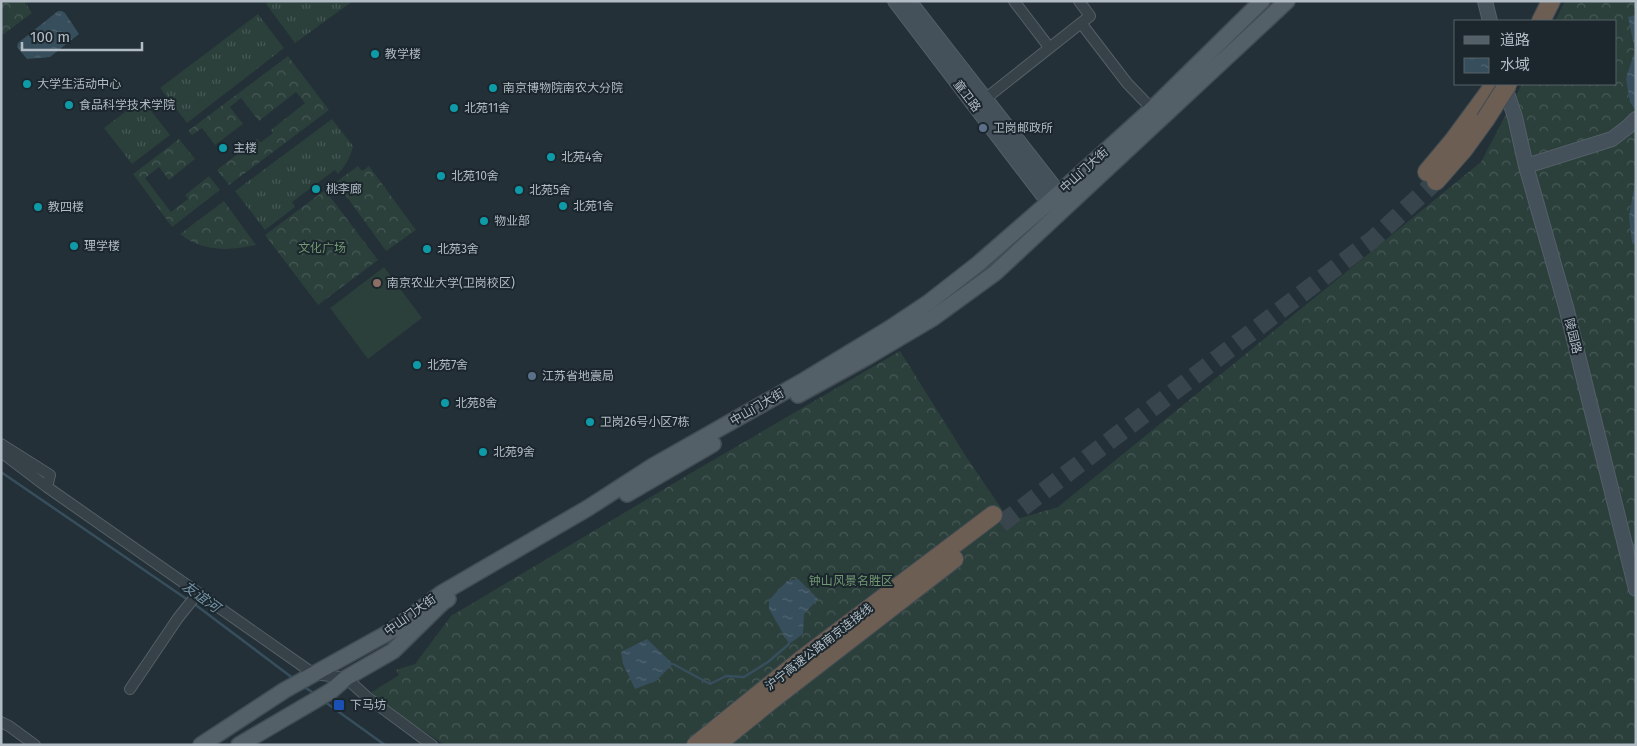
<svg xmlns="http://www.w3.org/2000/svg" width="1637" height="746" font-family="'Fira Sans','Noto Sans SC',sans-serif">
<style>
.grass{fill:url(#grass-tufts)}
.forest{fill:url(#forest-crowns)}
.pitch{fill:#2b3f3b}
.water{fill:url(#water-ripples)}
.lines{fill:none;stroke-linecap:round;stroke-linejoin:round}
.stream{stroke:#374e5d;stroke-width:2.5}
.highway-tunnel{stroke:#38454c;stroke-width:18;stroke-dasharray:18 9;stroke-linecap:butt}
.street-casing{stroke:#545f66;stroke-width:12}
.secondary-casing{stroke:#545f66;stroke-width:16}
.primary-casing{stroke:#424d54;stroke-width:18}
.highway-casing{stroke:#414c53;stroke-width:20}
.street{stroke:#364148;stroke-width:10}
.secondary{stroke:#44515b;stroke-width:14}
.primary{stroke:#546068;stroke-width:15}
.highway{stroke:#6d5e54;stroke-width:18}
.highway-bridge-casing{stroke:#414c53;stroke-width:20;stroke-linecap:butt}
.highway-bridge{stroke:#6d5e54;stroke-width:18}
.culture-dot{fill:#0f9aa8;stroke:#1b262d;stroke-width:2}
.service-dot{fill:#5c6f8a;stroke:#1b262d;stroke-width:2}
.education-dot{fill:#8d6e63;stroke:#1b262d;stroke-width:2}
.transit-dot{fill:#1a4fb4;stroke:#1b262d;stroke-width:2}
.labels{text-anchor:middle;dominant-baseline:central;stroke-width:4;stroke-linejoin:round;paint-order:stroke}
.poi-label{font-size:12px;fill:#b1bcc4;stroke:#1b262d;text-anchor:start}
.street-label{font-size:12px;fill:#b1bcc4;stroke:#1b262d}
.park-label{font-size:12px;fill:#719872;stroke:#1b262d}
.water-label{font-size:14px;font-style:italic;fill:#7393a6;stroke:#1b262d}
</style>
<defs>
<pattern id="grass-tufts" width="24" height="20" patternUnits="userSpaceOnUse" patternTransform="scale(1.25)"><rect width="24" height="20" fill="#2b3f3b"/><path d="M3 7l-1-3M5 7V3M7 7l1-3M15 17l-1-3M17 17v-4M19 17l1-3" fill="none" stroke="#475956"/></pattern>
<pattern id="forest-crowns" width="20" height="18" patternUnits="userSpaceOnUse" patternTransform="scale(1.25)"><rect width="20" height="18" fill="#2b3f3b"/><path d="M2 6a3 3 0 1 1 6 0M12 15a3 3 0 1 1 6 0" fill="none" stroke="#475956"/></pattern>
<pattern id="water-ripples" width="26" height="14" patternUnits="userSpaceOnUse" patternTransform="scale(1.25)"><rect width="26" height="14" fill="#374e5d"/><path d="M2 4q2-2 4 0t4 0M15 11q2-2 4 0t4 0" fill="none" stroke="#526673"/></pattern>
</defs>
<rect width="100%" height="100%" fill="#233037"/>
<path class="grass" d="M270 1H353L295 43 266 4Z
M258 14 284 48 187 123 160 88Z
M142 99 170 135 132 164 104 128Z
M332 119 353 146C350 158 346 165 338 174L335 170 292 202 295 207 265 230 235 191Z"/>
<path class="forest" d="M1 1H24L32 13 1 36Z
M1565 1H1636V745H445L383 704 372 692 399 675 396 670 415 664 451 616 691 473 900 351 967 458 1010 521 1058 507 1481 162 1522 84H1616V21H1555Z
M288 56 329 110 229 185 217 170 257 139 260 143 273 133 271 130 305 103 296 92 259 121 241 98 230 107 243 124 215 145 202 128 192 135 188 131Z
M179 139 195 159 169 180 159 167 145 178 171 212 188 199 185 195 209 176 220 190 172 227 133 174Z
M358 166 362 171 369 166 416 230 386 251 336 182Z
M325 190 378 260 318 305 265 235Z
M224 201 256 245C230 251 202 252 180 234Z"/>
<path class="pitch" d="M384 267 422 318 368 359 330 308Z"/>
<path class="water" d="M58 11H62L65 13 79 34 50 57 27 59 17 47 18 43Z
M1636 15V111L1630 102 1626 79 1635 50 1628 17Z
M1636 176V245L1632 243 1629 217Z
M798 579 818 599 804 614 803 634 789 644 769 609V600L787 581Z
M647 639 673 664 656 681 635 689 623 664 621 652Z"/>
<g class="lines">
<path class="stream" d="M1 472 188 600
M193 603 294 679
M673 664 710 684 726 676 744 677 768 662 789 644
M303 686 315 694
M325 702 385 745"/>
<path class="highway-tunnel" d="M1001 524 1372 240 1436 181"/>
<defs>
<path id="street" d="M1014 1 1049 47
M1079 1 1090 16 1081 23 1127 83 1152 109
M980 103 1081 23
M1 444 50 475 47 487
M1 452 47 487 314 674 346 678 367 697 432 745
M130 689 178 618 198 593
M1 722 9 726 35 745"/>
<path id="secondary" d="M895 1 1055 211
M909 1 1065 201
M1485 1 1490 21
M1504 84 1515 117 1526 166 1566 307 1636 589
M1526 166 1612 139 1629 126 1636 119"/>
<path id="primary" d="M798 395 867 357 933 318 995 273 1287 1
M627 494 713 444
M201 745 285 690 393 630 442 593 588 508 653 466 805 380 889 329 928 303 978 264 1048 203 1152 109 1262 1
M239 745 331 691 346 678 393 651 443 602 448 599"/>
<path id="highway" d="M1541 21 1551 1
M1427 172 1453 141 1495 84
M1436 181 1464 149 1485 120
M696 745 801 660 993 515
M716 745 769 702 954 559"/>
</defs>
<use href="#street" class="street-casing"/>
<use href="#secondary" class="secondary-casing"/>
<use href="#primary" class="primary-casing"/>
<use href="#highway" class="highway-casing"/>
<use href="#street" class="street"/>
<use href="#secondary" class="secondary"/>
<use href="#primary" class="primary"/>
<use href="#highway" class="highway"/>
<defs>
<path id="highway-bridge" d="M1485 120 1508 84"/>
</defs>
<use href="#highway-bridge" class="highway-bridge-casing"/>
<use href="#highway-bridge" class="highway-bridge"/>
</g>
<g class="culture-dot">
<circle cx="375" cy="54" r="5"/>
<circle cx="27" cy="84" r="5"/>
<circle cx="493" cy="88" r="5"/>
<circle cx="69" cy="105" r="5"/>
<circle cx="454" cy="108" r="5"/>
<circle cx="223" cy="148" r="5"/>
<circle cx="551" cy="157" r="5"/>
<circle cx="441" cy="176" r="5"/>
<circle cx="316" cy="189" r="5"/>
<circle cx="519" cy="190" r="5"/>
<circle cx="563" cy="206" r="5"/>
<circle cx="38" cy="207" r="5"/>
<circle cx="484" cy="221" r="5"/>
<circle cx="74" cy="246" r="5"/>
<circle cx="427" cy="249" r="5"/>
<circle cx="417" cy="365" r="5"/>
<circle cx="445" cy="403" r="5"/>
<circle cx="590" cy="422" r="5"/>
<circle cx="483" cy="452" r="5"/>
</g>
<g class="service-dot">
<circle cx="983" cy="128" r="5"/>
<circle cx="532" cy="376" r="5"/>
</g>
<circle class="education-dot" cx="377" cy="283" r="5"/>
<rect class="transit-dot" x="333" y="699" width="12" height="12" rx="2.5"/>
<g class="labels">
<g class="poi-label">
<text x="385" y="54">教学楼</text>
<text x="37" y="84">大学生活动中心</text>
<text x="503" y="88">南京博物院南农大分院</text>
<text x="79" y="105">食品科学技术学院</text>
<text x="464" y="108">北苑11舍</text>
<text x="993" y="128">卫岗邮政所</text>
<text x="233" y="148">主楼</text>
<text x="561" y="157">北苑4舍</text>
<text x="451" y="176">北苑10舍</text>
<text x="326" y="189">桃李廊</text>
<text x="529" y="190">北苑5舍</text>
<text x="573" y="206">北苑1舍</text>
<text x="48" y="207">教四楼</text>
<text x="494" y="221">物业部</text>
<text x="84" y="246">理学楼</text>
<text x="437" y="249">北苑3舍</text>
<text x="387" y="283">南京农业大学(卫岗校区)</text>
<text x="427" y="365">北苑7舍</text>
<text x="542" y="376">江苏省地震局</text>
<text x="455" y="403">北苑8舍</text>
<text x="600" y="422">卫岗26号小区7栋</text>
<text x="493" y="452">北苑9舍</text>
<text x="350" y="705">下马坊</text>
</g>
<g class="street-label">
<text transform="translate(967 96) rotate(53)">童卫路</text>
<text transform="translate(1084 170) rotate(-42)">中山门大街</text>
<text transform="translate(1573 336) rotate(76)">陵园路</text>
<text transform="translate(757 407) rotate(-30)">中山门大街</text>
<text transform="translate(410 615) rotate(-36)">中山门大街</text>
<text transform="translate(819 647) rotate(-38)">沪宁高速公路南京连接线</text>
</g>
<g class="park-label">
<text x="322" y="248">文化广场</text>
<text x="851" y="581">钟山风景名胜区</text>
</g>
<g class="water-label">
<text transform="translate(201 597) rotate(36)">友谊河</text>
</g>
</g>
<rect width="1637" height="746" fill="none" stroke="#b1bcc4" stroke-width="5"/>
<rect x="1454" y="20" width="162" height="65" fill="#1b262d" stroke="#576269"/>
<rect x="1464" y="36" width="25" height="8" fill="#546068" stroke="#576269"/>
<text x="1500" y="45" font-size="15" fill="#b1bcc4">道路</text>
<rect x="1464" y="58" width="25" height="15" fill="url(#water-ripples)" stroke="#576269"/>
<text x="1500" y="70" font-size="15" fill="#b1bcc4">水域</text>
<path d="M22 42v8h120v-8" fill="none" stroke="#b1bcc4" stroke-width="2.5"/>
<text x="30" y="42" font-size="15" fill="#b1bcc4" stroke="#1b262d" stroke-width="4" paint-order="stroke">100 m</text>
</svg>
